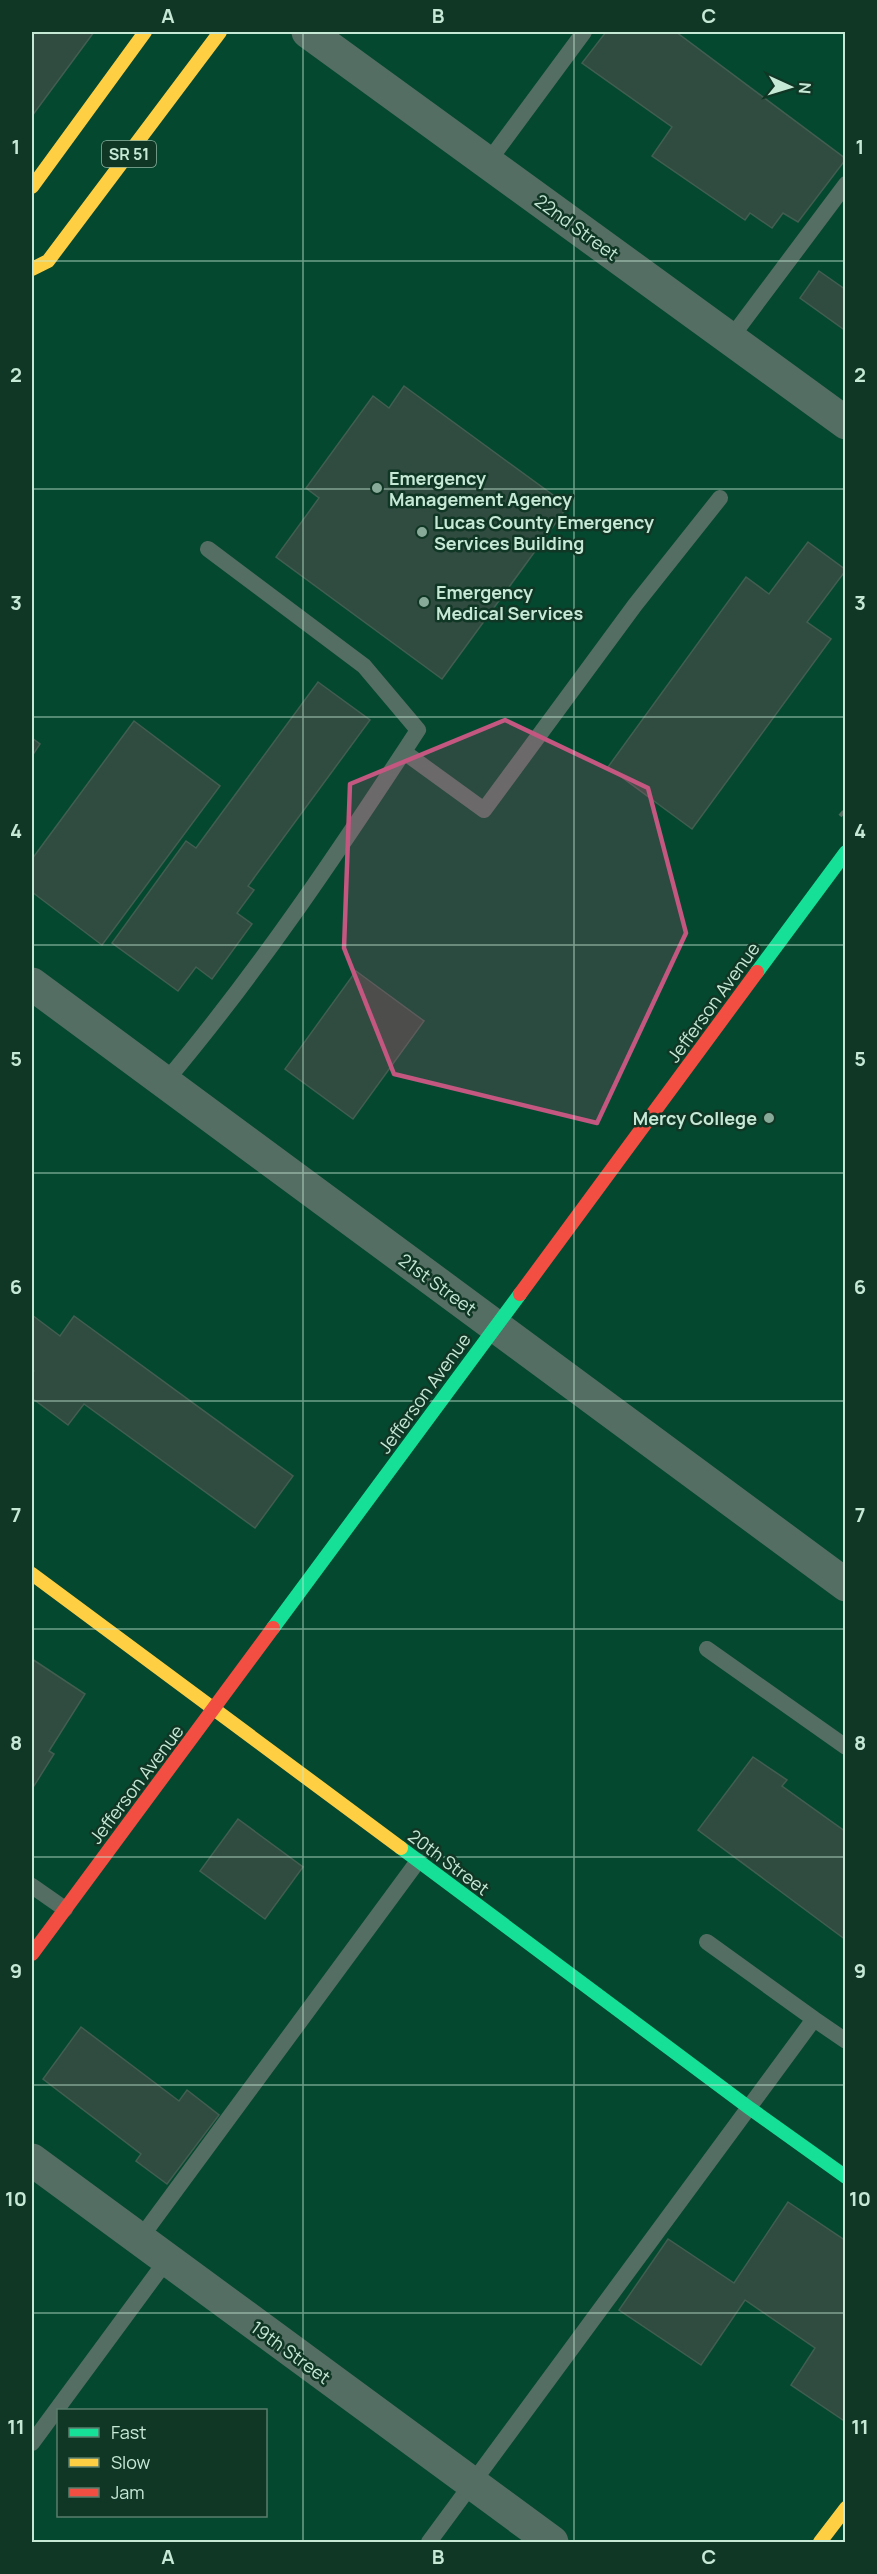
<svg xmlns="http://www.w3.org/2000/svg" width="877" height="2574" font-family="Manrope,sans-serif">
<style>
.built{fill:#054830;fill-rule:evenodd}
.building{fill:#304b3f;stroke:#415e51;stroke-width:1.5}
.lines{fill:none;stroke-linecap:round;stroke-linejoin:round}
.path{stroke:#50695e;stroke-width:4;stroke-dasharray:6 3;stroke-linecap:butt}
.lane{stroke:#556e63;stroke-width:16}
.street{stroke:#556e63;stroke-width:33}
.fast{stroke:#16e098;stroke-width:14}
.slow{stroke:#ffcf43;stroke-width:14}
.jam{stroke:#f24e42;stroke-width:14}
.marked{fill:#c35780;fill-opacity:0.2;stroke:#c35780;stroke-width:4.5;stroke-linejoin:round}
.grid{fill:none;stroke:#c6e9d6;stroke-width:1.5;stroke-opacity:0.55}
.poi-dot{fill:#8a9;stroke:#103625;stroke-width:2}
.labels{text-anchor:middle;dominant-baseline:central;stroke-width:5;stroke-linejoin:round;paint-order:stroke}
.shield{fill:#103625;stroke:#8fb3a1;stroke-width:1.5}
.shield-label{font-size:16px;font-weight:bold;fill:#c6e9d6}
.street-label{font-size:18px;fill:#c6e9d6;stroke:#103625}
.poi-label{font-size:18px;font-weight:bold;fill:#c6e9d6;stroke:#103625;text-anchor:start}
.neatline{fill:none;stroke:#c6e9d6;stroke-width:2}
.grid-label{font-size:20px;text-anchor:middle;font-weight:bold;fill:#c6e9d6}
</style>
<rect width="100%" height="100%" fill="#153628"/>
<path class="built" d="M32 32H845V2542H32ZM58 2410H266V2516H58Z"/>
<path class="building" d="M32 32H94L32 116Z
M606 32H676L846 159 798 222 783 213 772 228 750 213 745 220 652 156 672 127 582 63Z
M819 271 846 290V331L800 298Z
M404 386 568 506 442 679 276 557 319 498 306 488 373 396 389 408Z
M808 542 846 570 807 622 831 639 692 829 608 767 746 577 769 594Z
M318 682 370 720 248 886 254 890 237 913 252 924 212 979 196 967 178 991 112 943 186 841 196 848Z
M134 721 220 786 102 945 32 892V859Z
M32 738 40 744 32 756Z
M356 971 424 1021 353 1119 285 1069Z
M32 1315 60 1336 74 1316 293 1476 255 1528 84 1404 68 1425 32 1398V1375L34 1371 32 1369Z
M32 1659 85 1694 49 1751 54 1754 32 1789Z
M753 1757 787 1780 782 1786 846 1832V1940L698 1830Z
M238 1819 303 1867 265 1919 200 1871Z
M81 2027 179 2101 187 2090 219 2115 167 2184 136 2161 141 2154 43 2079Z
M788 2202 846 2241V2417L843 2420 791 2385 815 2348 745 2300 701 2365 619 2310 668 2239 734 2283Z"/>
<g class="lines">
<path class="path" d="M840 816 846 809"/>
<path class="lane" d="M488 162 584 32
M730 339 846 184
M404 752 484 810 635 605 720 498
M165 1082C258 972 339 851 418 730L364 666 208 549
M707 1649 846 1747
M32 1886 65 1909
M814 2019 846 2041
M139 2240 418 1861
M32 2443 166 2261
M429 2542 814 2019 707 1942"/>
<path class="street" d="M308 32 846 423
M32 984 846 1585
M32 2160 552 2542"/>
<path class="fast" d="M757 972 846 852
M273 1628 520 1294
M401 1848 748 2107 846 2177"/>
<path class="slow" d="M32 187 145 32
M32 269 48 261 220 32
M32 1574 401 1848
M820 2542 846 2508"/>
<path class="jam" d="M520 1294 757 972
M32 1954 273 1628"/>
</g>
<path class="marked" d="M505 720 648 788 686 933 597 1123 394 1074 344 948 350 784Z"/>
<path class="grid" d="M303 32V2542M574 32V2542M32 261H846M32 489H846M32 717H846M32 945H846M32 1173H846M32 1401H846M32 1629H846M32 1857H846M32 2085H846M32 2313H846"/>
<g class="poi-dot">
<circle cx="377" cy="488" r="6"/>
<circle cx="422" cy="532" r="6"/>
<circle cx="424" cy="602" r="6"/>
<circle cx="769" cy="1118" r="6"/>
</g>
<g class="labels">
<rect class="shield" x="102" y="141" width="54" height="26" rx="4.5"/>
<g class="shield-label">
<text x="129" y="154">SR 51</text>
</g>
<g class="street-label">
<text transform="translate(577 227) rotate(36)">22nd Street</text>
<text transform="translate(713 1002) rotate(-54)">Jefferson Avenue</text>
<text transform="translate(438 1284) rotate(36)">21st Street</text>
<text transform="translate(424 1393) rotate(-54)">Jefferson Avenue</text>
<text transform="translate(136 1784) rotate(-53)">Jefferson Avenue</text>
<text transform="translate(449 1862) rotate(37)">20th Street</text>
<text transform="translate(291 2352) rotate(36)">19th Street</text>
</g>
<g class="poi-label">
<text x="389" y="478">Emergency<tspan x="389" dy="21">Management Agency</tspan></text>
<text x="434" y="522">Lucas County Emergency<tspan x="434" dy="21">Services Building</tspan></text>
<text x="436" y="592">Emergency<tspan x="436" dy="21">Medical Services</tspan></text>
<text x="757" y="1118" text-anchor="end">Mercy College</text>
</g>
</g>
<rect width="877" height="2574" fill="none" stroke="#103625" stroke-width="66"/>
<rect x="57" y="2409" width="210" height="108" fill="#103625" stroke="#597e6c" stroke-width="1.5"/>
<rect x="69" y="2428" width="30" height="9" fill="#16e098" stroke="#597e6c" stroke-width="1.5"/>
<text x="111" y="2439" font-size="18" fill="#c6e9d6">Fast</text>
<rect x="69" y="2458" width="30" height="9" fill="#ffcf43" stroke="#597e6c" stroke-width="1.5"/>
<text x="111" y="2469" font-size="18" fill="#c6e9d6">Slow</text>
<rect x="69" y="2488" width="30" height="9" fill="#f24e42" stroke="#597e6c" stroke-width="1.5"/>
<text x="111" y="2499" font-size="18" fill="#c6e9d6">Jam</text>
<g transform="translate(790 87) rotate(94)" stroke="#103625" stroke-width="4.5" paint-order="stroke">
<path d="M0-4.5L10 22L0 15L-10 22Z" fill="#c6e9d6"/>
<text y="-9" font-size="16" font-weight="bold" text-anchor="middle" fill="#c6e9d6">N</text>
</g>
<rect x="33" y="33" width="811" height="2508" class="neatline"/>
<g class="grid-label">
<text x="168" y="23">A</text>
<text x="438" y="23">B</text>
<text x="709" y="23">C</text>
<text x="16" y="154">1</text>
<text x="860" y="154">1</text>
<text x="16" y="382">2</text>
<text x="860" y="382">2</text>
<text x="16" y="610">3</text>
<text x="860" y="610">3</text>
<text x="16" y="838">4</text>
<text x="860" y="838">4</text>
<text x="16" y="1066">5</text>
<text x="860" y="1066">5</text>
<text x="16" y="1294">6</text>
<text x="860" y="1294">6</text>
<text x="16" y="1522">7</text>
<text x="860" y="1522">7</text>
<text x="16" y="1750">8</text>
<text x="860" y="1750">8</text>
<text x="16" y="1978">9</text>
<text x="860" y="1978">9</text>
<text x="16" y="2206">10</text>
<text x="860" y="2206">10</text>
<text x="16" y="2434">11</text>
<text x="860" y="2434">11</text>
<text x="168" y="2564">A</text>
<text x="438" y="2564">B</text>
<text x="709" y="2564">C</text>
</g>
</svg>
